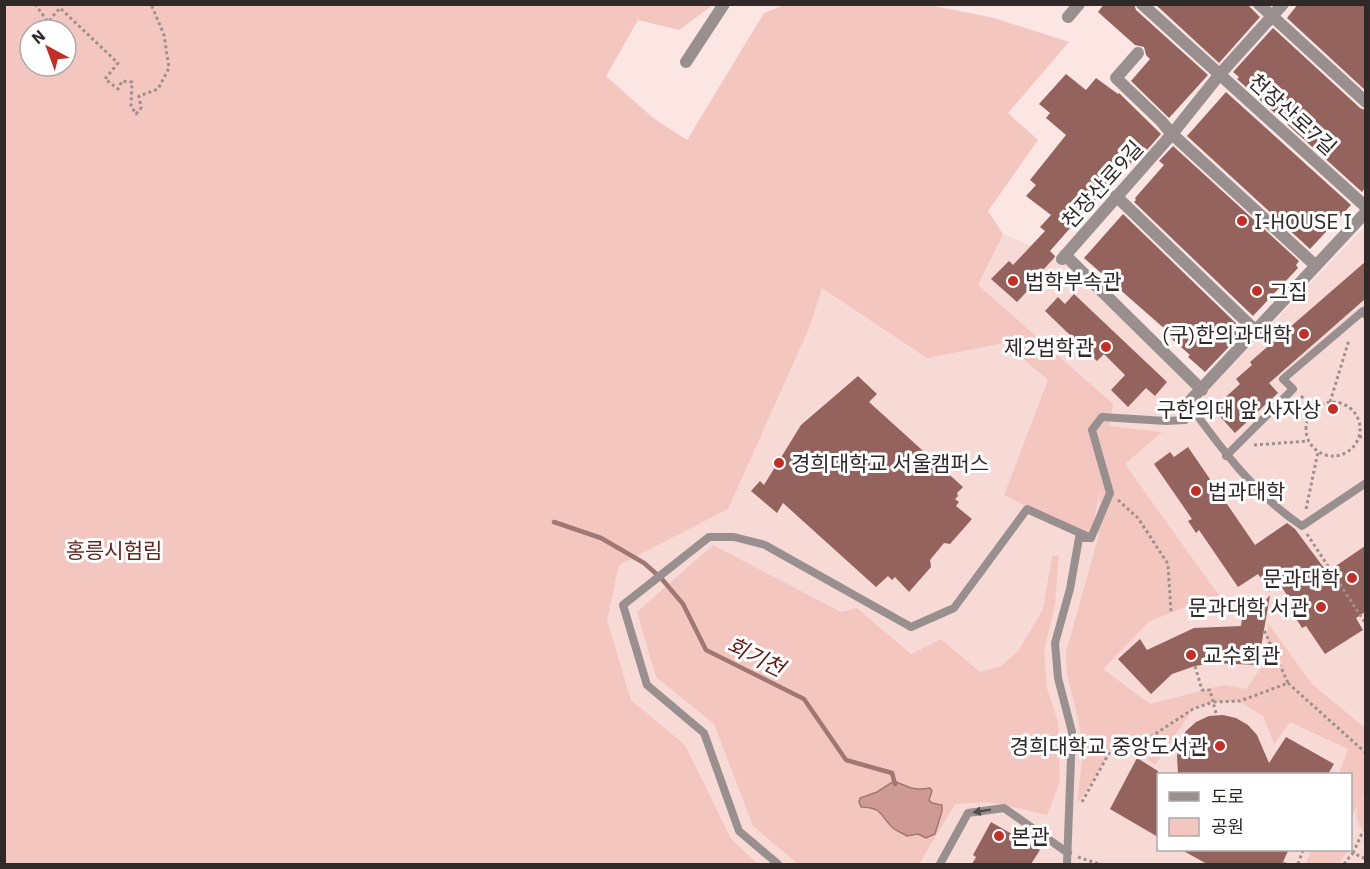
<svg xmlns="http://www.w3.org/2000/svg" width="1370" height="869" font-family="'IBM Plex Sans','Noto Sans KR',sans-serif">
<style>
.built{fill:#f7d9d5;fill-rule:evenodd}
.green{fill:#f4c6c0;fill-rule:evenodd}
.water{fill:#cf9a93;stroke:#a07873;stroke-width:1.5}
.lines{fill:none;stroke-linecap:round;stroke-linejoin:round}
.stream{stroke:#a07873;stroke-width:4.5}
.building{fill:#94635d}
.path{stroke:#9f908e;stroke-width:3;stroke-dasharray:3 3;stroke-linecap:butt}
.service{stroke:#988f8e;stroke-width:8}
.minor{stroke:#988f8e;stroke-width:12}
.oneway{fill:#554d4c}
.poi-dot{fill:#be3028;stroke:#fff;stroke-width:2}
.labels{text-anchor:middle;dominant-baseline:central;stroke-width:6;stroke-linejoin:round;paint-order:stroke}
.street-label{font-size:21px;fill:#312928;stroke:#fff}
.poi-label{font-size:21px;fill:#312928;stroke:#fff;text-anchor:start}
.park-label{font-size:21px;fill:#64241e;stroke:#fff}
.water-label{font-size:22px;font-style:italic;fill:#5d1e18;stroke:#fff}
</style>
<rect width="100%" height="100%" fill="#fbe6e3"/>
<path class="built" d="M1365 226V864H273L821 287 898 300 1003 234 1062 259 1201 398ZM1158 774H1350V850H1158Z"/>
<path class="green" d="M5 5H713L679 30 638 20 606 76 653 118 687 140 764 13 784 5H929L994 18 1069 42 1008 113 1038 140 988 211 1003 234 978 285 1113 404 1109 426 1162 432 1125 464 1230 611 1204 600 1150 621 1103 669 1150 704 1224 685 1246 689 1266 660 1268 623 1312 684 1365 728V796L1360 801 1365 798V833C1357 825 1355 816 1358 805L1351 816 1350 774H1339L1348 749 1290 722 1274 744 1263 716 1239 701 1213 702 1193 709 1155 765 1118 737 1091 784 1077 803 1082 761 1079 723 1067 674 1066 652 1098 538 1100 489 1091 538 1004 495 1048 380 1004 343 927 358 822 288 810 326 728 509 619 565 607 620 631 700 685 745 731 839 758 864H5ZM30 30H66V66H30Z
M713 545 841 612 857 608 911 654 941 639 980 672 1001 666 1019 650 1043 609 1052 556 1059 555 1055 605 1044 651 1047 688 1058 722 1060 782 1047 815 989 802 955 804 919 864H798L753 826 714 724 656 677 637 612Z
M1311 850H1349L1338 864H1306Z"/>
<path class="water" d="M894 781C909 787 912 791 930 788L932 791 929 800 932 803 942 805V811L935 834 926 838 918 834 907 836C902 833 897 831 893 828 879 815 884 808 861 807L859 802 860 798 877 792Z"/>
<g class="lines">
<path class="stream" d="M554 522 601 538 644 563 661 578 683 604 706 650 804 699 846 760 892 773 895 784"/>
</g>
<path class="building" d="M1104 4H1134L1136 10 1208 75 1169 118 1131 81 1150 59 1146 55 1144 47 1135 45 1098 12Z
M1155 4H1247L1260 17 1219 63Z
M1298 4H1365V90L1287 18Z
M1273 28 1360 108 1365 110V188L1362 192 1237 79 1239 77 1233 72Z
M1066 74 1086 90 1096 78 1118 94 1119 93 1161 134 1147 150 1145 148 1128 166 1124 162 1100 194 1050 251 1055 256 1054 258 1032 282 1034 284 1017 302 991 279 1009 261 1013 265 1045 231 1040 227 1051 215 1026 196 1036 185 1030 180 1066 135 1046 118 1050 113 1039 104Z
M1226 92 1351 205 1310 249 1187 136Z
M1173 146 1299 261 1296 265 1298 268 1253 316 1134 202 1136 200 1135 198 1164 165 1159 161Z
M1123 214 1244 331 1205 372 1188 357 1190 355 1164 332 1166 330 1084 258Z
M1365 262V299L1269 383 1278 393 1235 433 1215 411 1219 408 1217 405 1240 384 1236 379 1252 365 1250 362Z
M1074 294 1167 382 1155 396 1146 388 1128 407 1111 390 1125 375 1104 354 1097 361 1045 311 1058 297 1065 304Z
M858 376 877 394 869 402 963 487 957 493 958 496 955 499 959 502 956 506 972 519 950 544 944 543 930 560 931 567 909 592 895 577 892 580 888 576 876 587 783 503 777 513 751 491 760 481 764 485 801 425Z
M1188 447 1255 545 1287 523 1295 529 1327 572 1365 546V612L1356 618 1363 630 1325 654 1306 626 1302 628 1290 609 1294 607 1277 579 1272 581 1270 592 1258 574 1238 587 1199 530 1196 533 1188 521 1192 519 1154 464 1170 452 1174 457Z
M1270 595 1258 665 1213 663 1195 666 1172 674 1151 694 1118 659 1140 639 1147 650 1194 628 1241 626 1243 610 1256 613Z
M1223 715 1236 718 1248 725 1257 735 1269 763 1286 737 1334 764 1328 774H1178L1177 756 1179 743 1186 731 1196 722 1209 716Z
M1137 758 1158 771V837L1110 809Z
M991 822 1040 850 1031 864H972L976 857 973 855Z
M1180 849H1289L1282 864H1207Z"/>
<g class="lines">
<path class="path" d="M35 4 48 22 60 8 118 63 105 79 118 89 122 81 132 82 131 106 136 114 141 108 139 96 158 89 169 68 164 35 151 4
M1301 396 1315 409
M1330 402 1349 340
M1306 429a27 27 0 1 1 54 0a27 27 0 1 1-54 0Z
M1359 437 1366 436
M1254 445 1309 441
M1118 500 1138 518 1168 564 1171 612
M1306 509 1318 452
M1307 534 1366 624
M1288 683 1366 753
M1216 713 1213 702 1240 701 1288 683 1264 630
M1082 802 1118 737 1146 740 1193 709 1213 702 1210 690H1202L1195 666
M1353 853 1363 831
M1078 857 1099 864
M1283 863 1286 864
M1298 864 1303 850
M1344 864 1353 853 1366 859"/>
<path class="service" d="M1188 403C1221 448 1255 495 1302 526L1366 483
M1226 456 1293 389 1283 379 1363 311 1366 315
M778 864 739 831 704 733 647 685 623 605 709 537H734L765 545 911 627 954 608 1027 509 1091 538
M940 864 968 813 1004 808 1068 853
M1067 864 1072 732 1058 678 1055 643 1070 589 1079 538H1091L1110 493 1092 430 1102 417 1166 421 1185 420 1188 403"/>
<path class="minor" d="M1142 4 1366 207
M1259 4 1366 102
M1068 17 1079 4
M1138 53 1116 78 1161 121 1172 134 1315 265
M686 62 724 4
M1116 196 1256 331
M1065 255 1202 390
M1062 259 1172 134 1220 74 1283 4
M1188 403 1366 212"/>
</g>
<defs><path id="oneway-solid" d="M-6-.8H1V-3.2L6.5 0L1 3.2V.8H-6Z" transform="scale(1.5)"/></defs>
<use class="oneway" href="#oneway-solid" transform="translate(982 811) rotate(171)"/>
<g class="poi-dot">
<circle cx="1242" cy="221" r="6"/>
<circle cx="1013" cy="281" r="6"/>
<circle cx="1257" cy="291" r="6"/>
<circle cx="1304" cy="334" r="6"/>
<circle cx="1106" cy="347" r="6"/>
<circle cx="1333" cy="409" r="6"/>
<circle cx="779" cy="463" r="6"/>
<circle cx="1196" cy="491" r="6"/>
<circle cx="1352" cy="578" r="6"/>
<circle cx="1321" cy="607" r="6"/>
<circle cx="1191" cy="655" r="6"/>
<circle cx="1220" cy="746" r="6"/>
<circle cx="999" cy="836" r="6"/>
</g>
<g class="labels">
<g class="street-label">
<text transform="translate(1293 114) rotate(42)">천장산로7길</text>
<text transform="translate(1102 184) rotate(-48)">천장산로9길</text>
</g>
<g class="poi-label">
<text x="1254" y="221">I-HOUSE I</text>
<text x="1025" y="281">법학부속관</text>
<text x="1269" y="291">그집</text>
<text x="1292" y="334" text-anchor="end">(구)한의과대학</text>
<text x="1094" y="347" text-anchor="end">제2법학관</text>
<text x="1321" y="409" text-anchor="end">구한의대 앞 사자상</text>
<text x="791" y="463">경희대학교 서울캠퍼스</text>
<text x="1208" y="491">법과대학</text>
<text x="1340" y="578" text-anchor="end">문과대학</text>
<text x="1309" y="607" text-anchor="end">문과대학 서관</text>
<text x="1203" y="655">교수회관</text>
<text x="1208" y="746" text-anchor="end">경희대학교 중앙도서관</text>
<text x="1011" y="836">본관</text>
</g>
<g class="park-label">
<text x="114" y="550">홍릉시험림</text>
</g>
<g class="water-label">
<text transform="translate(756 656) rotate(26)">회기천</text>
</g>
</g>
<rect width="1370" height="869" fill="none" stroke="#312928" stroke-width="12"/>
<rect x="1157" y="773" width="195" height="78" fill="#ffffff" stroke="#ada9a9" stroke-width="1.5"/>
<rect x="1169" y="792" width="30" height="9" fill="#988f8e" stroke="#ada9a9" stroke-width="1.5"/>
<text x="1211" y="803" font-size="18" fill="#312928">도로</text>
<rect x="1169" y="818" width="30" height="18" fill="#f4c6c0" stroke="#ada9a9" stroke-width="1.5"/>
<text x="1211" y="833" font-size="18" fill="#312928">공원</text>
<g transform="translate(48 48) rotate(319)"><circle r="28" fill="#ffffff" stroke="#ada9a9" stroke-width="1.5"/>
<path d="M0-4.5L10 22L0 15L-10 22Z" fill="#be3028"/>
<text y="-9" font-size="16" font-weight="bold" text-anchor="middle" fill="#312928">N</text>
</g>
</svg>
